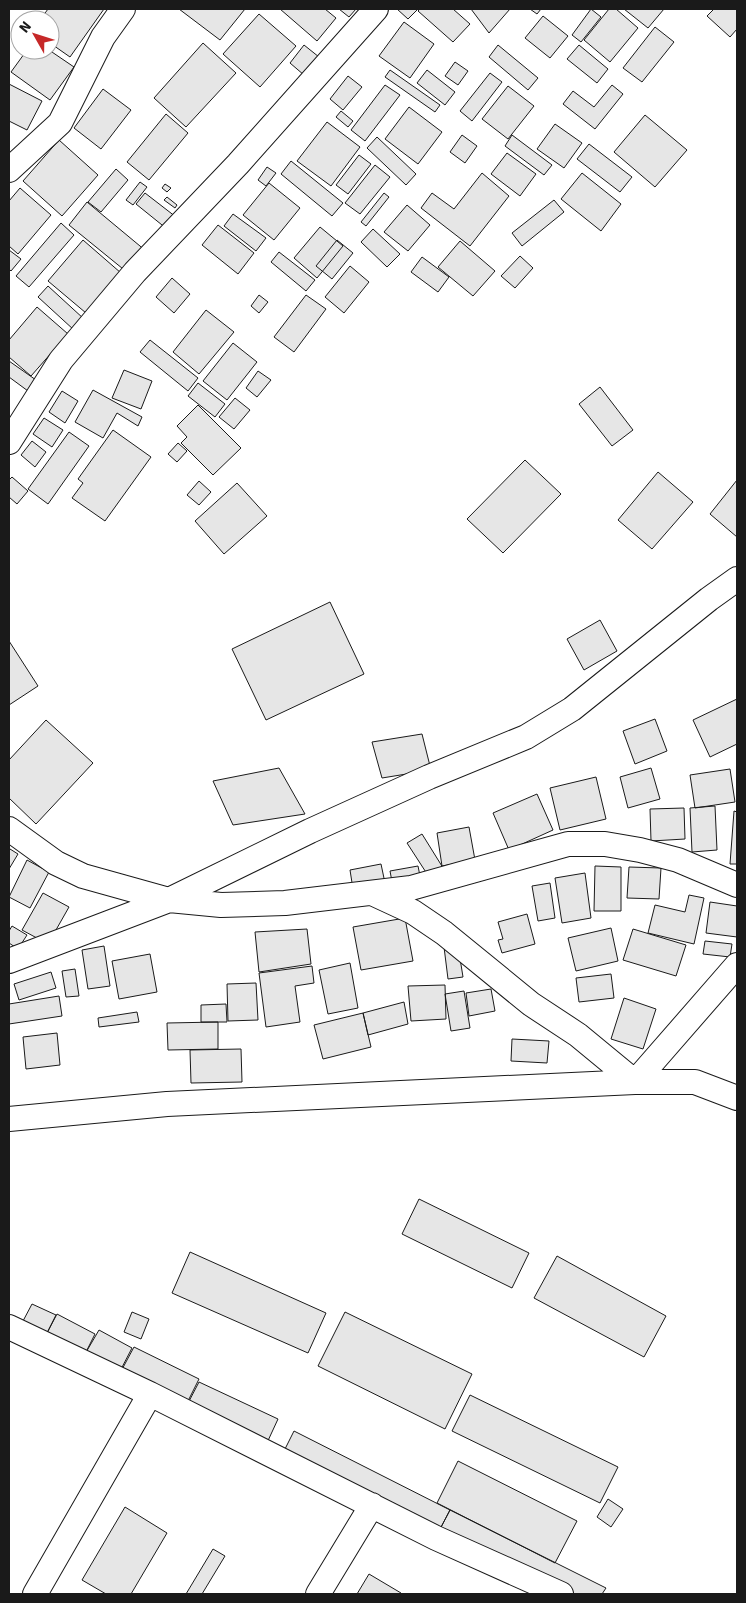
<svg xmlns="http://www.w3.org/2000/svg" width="746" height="1603" font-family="Signika,sans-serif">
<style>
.building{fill:#e6e6e6;stroke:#1a1a1a}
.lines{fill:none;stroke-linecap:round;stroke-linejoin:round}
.minor-casing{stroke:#1a1a1a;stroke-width:26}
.minor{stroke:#fff;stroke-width:24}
</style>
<rect width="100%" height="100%" fill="#fff"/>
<path class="building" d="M48 9H104L70 57 50 43V20H40Z
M179 9H245L220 40Z
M280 9H325L336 18 317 41Z
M339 9H356L349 17Z
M397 9H418L408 19Z
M420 9H453L470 24 453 42 418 11Z
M471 9H510L489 33Z
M530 9H541L537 14Z
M591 9 601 17 581 42 572 35Z
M609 9H616L638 28 610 62 584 40Z
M624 9H664L648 28Z
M714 9H737V29L730 37 707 16Z
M259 14 296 46 260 87 223 54Z
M543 16 568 36 550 58 525 38Z
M404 22 434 44 410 78 379 56Z
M655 27 674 42 642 82 623 68Z
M203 43 236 73 186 127 154 98Z
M304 45 319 57 304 75 290 63Z
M498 45 538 78 528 90 489 57Z
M579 45 608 69 597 83 567 59Z
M27 50H49L74 67 50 100 11 72Z
M455 62 468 71 458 85 445 76Z
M390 70 440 105 435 112 385 77Z
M427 70 455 92 445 105 417 83Z
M490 73 502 82 472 121 460 111Z
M348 76 362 87 343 110 330 99Z
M9 84 42 101 27 130 9 121Z
M385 85 400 95 365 141 351 130Z
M612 85 623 94 595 129 563 104 573 91 594 107Z
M508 86 534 106 508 139 482 119Z
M103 89 131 110 101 149 74 128Z
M409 107 442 132 418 164 385 139Z
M341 111 353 121 348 127 336 117Z
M166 114 188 133 149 180 127 162Z
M645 115 687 150 655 187 614 152Z
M327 122 360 147 331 186 297 161Z
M555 124 582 143 564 168 537 149Z
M462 135 477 146 465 163 450 152Z
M512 135 552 165 544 175 505 146Z
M377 137 416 174 406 185 367 148Z
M59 140 98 175 62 216 23 181Z
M589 144 632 177 620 192 577 159Z
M507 153 536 174 520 196 491 174Z
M359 155 371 164 348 194 336 185Z
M291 161 343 203 332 216 281 174Z
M375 165 390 177 360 214 345 203Z
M267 167 276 173 266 186 258 180Z
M116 169 128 180 101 212 88 202Z
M482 173 509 196 470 246 421 208 432 193 454 209Z
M582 173 621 204 601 231 561 199Z
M140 182 147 187 133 205 126 200Z
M269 183 300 208 274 240 243 215Z
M165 184 171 188 167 192 162 188Z
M20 188 51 215 18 254 9 246V201Z
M145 193 176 217 167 229 136 204Z
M384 193 389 197 366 226 361 222Z
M167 197 177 205 175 208 164 200Z
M554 200 564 212 522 246 512 233Z
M87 202 146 251 128 273 69 225Z
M407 205 430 225 408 251 384 232Z
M233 214 266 238 256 251 224 226Z
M61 223 74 235 29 287 16 276Z
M218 225 254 253 238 274 202 245Z
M320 227 343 246 317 278 294 258Z
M373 229 400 254 387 267 361 242Z
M83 240 121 273 86 313 48 281Z
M337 240 353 253 332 279 316 266Z
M460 241 495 271 473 296 438 267Z
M9 250 21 259 11 271 9 269Z
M279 252 315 280 306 291 271 262Z
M520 256 533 268 515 288 501 276Z
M422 257 449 277 438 292 411 272Z
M350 266 369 282 344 313 325 297Z
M172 278 190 294 174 313 156 297Z
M48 286 84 319 74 330 38 297Z
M259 295 268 302 259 313 251 306Z
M306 295 326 309 294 352 274 337Z
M37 307 68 334 31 376 9 357V340Z
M206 310 234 332 199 374 173 352Z
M150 340 198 378 188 391 140 352Z
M233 343 257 362 227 400 203 381Z
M9 361 36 380 28 391 9 377Z
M124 370 152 381 141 409 112 398Z
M258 371 271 380 257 397 246 388Z
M198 383 225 404 215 417 188 396Z
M600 387 633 430 612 446 579 404Z
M93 390 142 417 138 426 117 413 103 438 75 422Z
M62 391 78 401 65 423 49 412Z
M235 398 250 410 234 429 219 417Z
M198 405 241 448 213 475 181 443 187 437 177 426Z
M44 418 63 430 52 447 33 434Z
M113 430 151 457 105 521 72 498 83 483 78 479Z
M69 432 89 446 48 504 28 489Z
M32 441 46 452 35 467 21 455Z
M178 443 187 451 177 462 168 454Z
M525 460 561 494 503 553 467 519Z
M658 472 693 502 652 549 618 520Z
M12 477 28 491 17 504 9 497V480Z
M737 480V537L710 514Z
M199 481 211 492 199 505 187 495Z
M237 483 267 516 224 554 195 521Z
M330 602 364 674 266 720 232 649Z
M600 620 617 651 584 670 567 639Z
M9 641 38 686 9 705Z
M737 699V744L710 757 693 720Z
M655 719 667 751 635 764 623 731Z
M46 720 93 763 36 824 9 798V760Z
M422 734 431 770 382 778 372 742Z
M279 768 305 814 233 825 213 781Z
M651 768 660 799 628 808 620 777Z
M730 769 735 802 695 808 690 775Z
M596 777 606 819 560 830 550 788Z
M537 794 553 830 509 850 493 813Z
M715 806 717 850 692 852 690 808Z
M684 808 685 839 651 841 650 809Z
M734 811 737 812V864H730Z
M469 827 475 860 442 866 437 833Z
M422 834 445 871 431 880 407 843Z
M10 849 18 854 9 869V851Z
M27 860 49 872 30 908 9 897Z
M381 864 385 883 353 889 350 870Z
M418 866 421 881 393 887 390 871Z
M595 866 621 867V911H594Z
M629 867 661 868 659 899 627 898Z
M585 873 591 918 562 923 555 878Z
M550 883 555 918 538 921 532 886Z
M43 893 69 907 48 944 22 930Z
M689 895 704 898 694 944 648 933 655 905 685 912Z
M710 902 737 906V937L706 933Z
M527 914 535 944 502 953 498 940 503 939 498 922Z
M405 918 413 961 361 970 353 927Z
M12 926 27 935 18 949 9 943V931Z
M611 928 618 961 576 971 568 938Z
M307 929 311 964 259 972 255 932Z
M633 929 686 945 676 976 623 960Z
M705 941 732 944 730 957 703 954Z
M104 946 110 986 88 989 82 950Z
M458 946 463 977 448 979 444 947Z
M150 954 157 992 119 999 112 961Z
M350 963 358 1008 328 1014 319 970Z
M312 966 314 983 295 986 300 1022 266 1027 259 973Z
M75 969 79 996 66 997 62 971Z
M51 972 56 988 19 1000 14 984Z
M611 974 614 998 579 1002 576 978Z
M256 983 258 1020 228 1021 227 984Z
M445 985 446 1019 411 1021 408 986Z
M491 989 495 1011 469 1016 466 993Z
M464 991 470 1028 451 1031 445 994Z
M59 996 62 1016 9 1024V1004Z
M624 998 656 1009 643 1049 611 1039Z
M404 1002 408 1024 368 1035 363 1013Z
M226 1004 227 1022H201V1005Z
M137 1012 139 1022 99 1027 98 1018Z
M363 1013 371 1047 323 1059 314 1025Z
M218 1022V1049L168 1050 167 1023Z
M57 1033 60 1065 26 1069 23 1037Z
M512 1039 549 1041 547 1063 511 1061Z
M241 1049 242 1082 191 1083 190 1050Z
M419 1199 529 1253 512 1288 402 1234Z
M190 1252 326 1313 308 1353 172 1293Z
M557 1256 666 1316 644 1357 534 1298Z
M32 1304 56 1315 47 1333 23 1321Z
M132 1312 149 1319 141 1339 124 1332Z
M345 1312 472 1374 445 1429 318 1366Z
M57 1314 95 1334 85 1354 47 1333Z
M99 1330 132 1348 118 1375 85 1354Z
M134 1347 199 1379 185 1407 119 1375Z
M199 1382 278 1419 266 1445 186 1407Z
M470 1395 618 1467 600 1503 452 1431Z
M294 1431 450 1510 439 1531 283 1453Z
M458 1461 577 1521 555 1563 437 1503Z
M608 1499 623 1509 611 1527 597 1517Z
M125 1507 167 1533 131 1594H106L82 1580Z
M450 1510 606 1588 602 1594H565L439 1531Z
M213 1549 225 1556 202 1594H186Z
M369 1574 401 1593 400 1594H357Z"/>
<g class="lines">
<defs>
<path id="minor" d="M9 170 60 123 103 37 123 9
M9 442 61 360 135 272 238 164 376 9
M9 829 56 863 83 876 169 900 221 905 285 903 411 888 568 844H605L640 850 678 860 737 885
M372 893 413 912 444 933 531 1004 578 1035 635 1082 737 965
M9 961 169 900 310 831 429 777 526 737 572 709 709 599 737 579
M9 1119 167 1104 635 1082H695L737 1098
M9 1327 150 1394 436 1538 561 1594
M35 1594 150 1394
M318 1594 372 1505"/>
</defs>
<use href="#minor" class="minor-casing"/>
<use href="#minor" class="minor"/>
</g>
<rect width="746" height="1603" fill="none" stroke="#1a1a1a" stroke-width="20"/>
<g transform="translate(35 35) rotate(309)"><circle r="24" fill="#ffffff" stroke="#a3a3a3"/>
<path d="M0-4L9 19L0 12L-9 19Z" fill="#c62828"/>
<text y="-8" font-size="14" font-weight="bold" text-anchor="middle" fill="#1a1a1a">N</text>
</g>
</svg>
